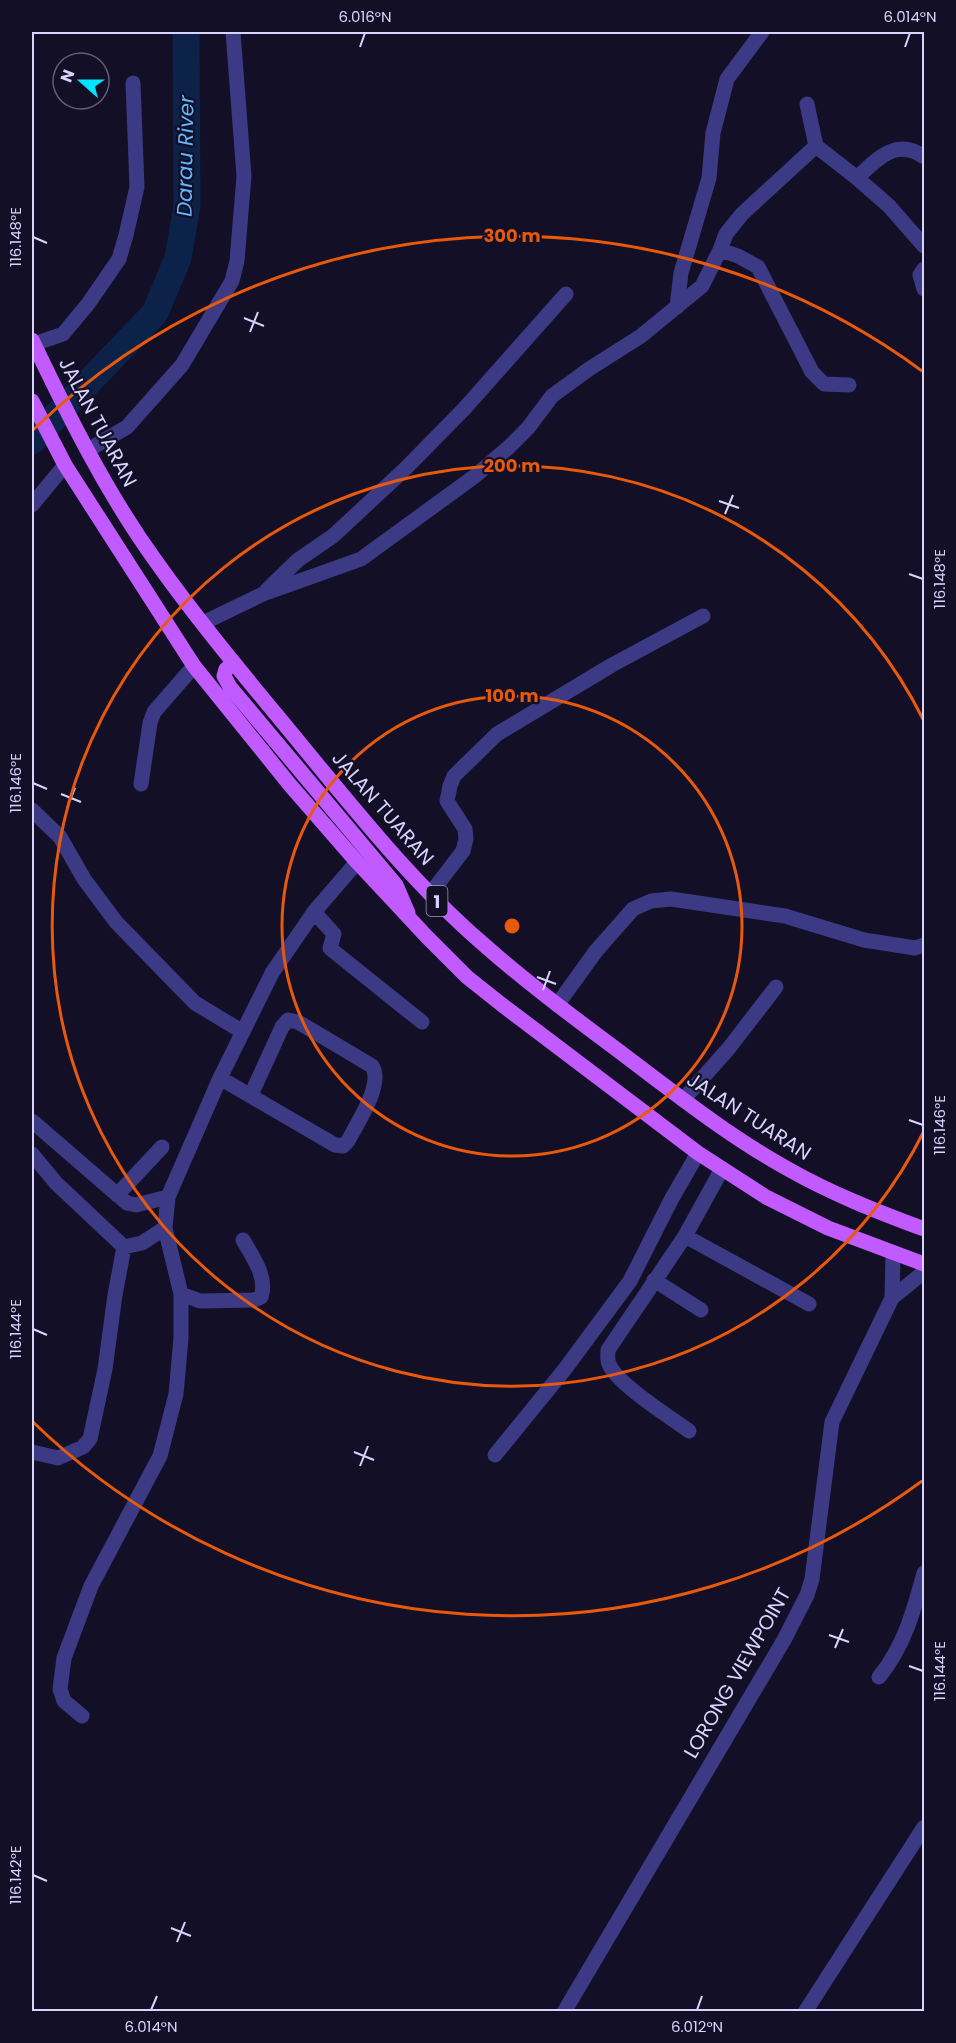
<svg xmlns="http://www.w3.org/2000/svg" width="956" height="2043" font-family="Poppins,sans-serif">
<style>
.lines{fill:none;stroke-linecap:round;stroke-linejoin:round}
.river{stroke:#0c2248;stroke-width:27}
.minor{stroke:#3d3a85;stroke-width:15}
.major{stroke:#c25bff;stroke-width:15}
.ticks{fill:none;stroke:#d9d4ff;stroke-width:2}
.ring{fill:none;stroke:#e8590c;stroke-width:3}
.labels{text-anchor:middle;dominant-baseline:central;stroke-width:4.5;stroke-linejoin:round;paint-order:stroke}
.shield{fill:#130f26;stroke:#9e99be;stroke-width:1.5}
.shield-label{font-size:18px;font-weight:bold;fill:#d9d4ff}
.street-label{font-size:20px;fill:#d9d4ff;stroke:#130f26}
.water-label{font-size:21px;font-style:italic;fill:#62b6ff;stroke:#130f26}
.centre{fill:#e8590c;stroke:#130f26;stroke-width:3}
.ring-label{font-size:18px;text-anchor:middle;font-weight:bold;fill:#e8590c;stroke:#130f26;stroke-width:4.5;stroke-linejoin:round;paint-order:stroke}
.neatline{fill:none;stroke:#d9d4ff;stroke-width:2}
.ticks-label{font-size:15px;text-anchor:middle;fill:#d9d4ff}
</style>
<rect width="100%" height="100%" fill="#130f26"/>
<g class="lines">
<path class="river" d="M32 441 155 313 178 258 187 206 186 32"/>
<path class="minor" d="M816 146 857 178 889 206 924 246
M857 178C877 159 896 137 924 157
M720 250 726 234 742 214 816 146 807 104
M924 269 920 275 924 289
M677 307 681 273 709 178 713 133 727 79 762 32
M34 344 63 334 88 304 119 259 126 235 137 187 133 83
M88 450 127 427 182 365 232 281 237 261 244 176 233 32
M32 505 65 465
M267 590 298 560 333 536 404 470 464 409 566 294
M203 623 263 594 361 559 475 476 509 447 528 428 552 396 589 369 641 336 702 286 720 250 738 256 758 267 812 372 824 384 849 385
M141 784 150 723 154 712 194 666
M32 810 60 837 84 879 116 922 195 1003 243 1032
M430 894 463 851 466 839 465 829 447 801 450 786 454 776 497 734 612 665 703 616
M314 912 334 934 330 948 332 950 422 1022
M557 1005 596 951 633 909 651 901 671 899 785 916 864 940 915 948 924 945
M220 1078 335 1145 343 1146 348 1141C357 1123 384 1084 372 1066L298 1022 288 1020 282 1027 251 1095
M683 1100 729 1048 776 987
M32 1121 127 1203 136 1205 168 1197
M32 1154 56 1183 124 1247 142 1243 165 1228
M117 1195 162 1147
M685 1236 809 1304
M654 1280 701 1310
M181 1294 200 1301 254 1300 261 1297C268 1277 252 1256 243 1240
M892 1298 893 1253
M689 1431C670 1417 617 1384 609 1364 607 1360 608 1354 608 1350L685 1236 722 1169
M32 1452 58 1458 83 1447 90 1439 105 1369 115 1295 124 1247
M495 1455 565 1369 630 1281 671 1200 698 1153
M879 1677C904 1647 914 1610 924 1573
M82 1716 64 1701 60 1689 64 1658 91 1586 160 1456 176 1394 181 1338V1294L165 1228 168 1197 220 1078 272 973 314 912 357 862
M564 2012 784 1640 807 1595 812 1579 832 1422 892 1298 924 1272
M805 2012 924 1827"/>
<path class="major" d="M32 340C68 415 106 492 155 560 201 625 253 686 303 747 360 816 415 885 482 943 527 983 576 1019 624 1055 677 1095 730 1137 788 1169 832 1194 878 1212 924 1229
M32 401 65 465 194 666 290 785 357 862 427 937 467 977 501 1004 698 1153 766 1197 828 1228 924 1264
M235 664 226 669 224 676 230 687 396 885 408 913"/>
</g>
<path class="ticks" d="M360 47 365 33M905 47 910 33M33 237 47 243M244 318 264 326M250 332 258 312M719 501 739 508M725 514 733 495M909 574 923 579M33 783 47 789M61 794 81 802M67 808 75 788M537 977 556 984M543 990 550 971M909 1120 923 1125M33 1329 47 1335M354 1452 374 1460M360 1466 368 1446M829 1635 849 1642M835 1648 843 1629M909 1666 923 1671M33 1875 47 1881M171 1928 191 1936M177 1942 185 1922M151 2010 157 1996M697 2010 702 1996"/>
<g class="ring">
<circle cx="512" cy="926" r="230"/>
<path d="M924 1131A460 460 0 1 1 924 721"/>
<path d="M922 1481A690 690 0 0 1 33 1422M33 430A690 690 0 0 1 922 371"/>
</g>
<g class="labels">
<rect class="shield" x="426.5" y="886" width="21" height="30" rx="4.5"/>
<g class="shield-label">
<text x="437" y="901">1</text>
</g>
<g class="street-label">
<text transform="translate(98 422) rotate(62)">JALAN TUARAN</text>
<text transform="translate(383 808) rotate(49)">JALAN TUARAN</text>
<text transform="translate(749 1116) rotate(33)">JALAN TUARAN</text>
<text transform="translate(737 1673) rotate(-60)">LORONG VIEWPOINT</text>
</g>
<g class="water-label">
<text transform="translate(185 156) rotate(-89)">Darau River</text>
</g>
</g>
<circle cx="512" cy="926" r="9" class="centre"/>
<g class="ring-label">
<text x="512" y="242">300 m</text>
<text x="512" y="472">200 m</text>
<text x="512" y="702">100 m</text>
</g>
<rect width="956" height="2043" fill="none" stroke="#130f26" stroke-width="66"/>
<g transform="translate(81 81) rotate(291)"><circle r="28" fill="#130f26" stroke="#625e7d" stroke-width="1.5"/>
<path d="M0-4.5L10 22L0 15L-10 22Z" fill="#00e5ff"/>
<text y="-9" font-size="16" font-weight="bold" text-anchor="middle" fill="#d9d4ff">N</text>
</g>
<rect x="33" y="33" width="890" height="1977" class="neatline"/>
<g class="ticks-label">
<text x="365" y="22">6.016°N</text>
<text x="910" y="22">6.014°N</text>
<text transform="translate(16 237) rotate(-90)" y="5">116.148°E</text>
<text transform="translate(940 579) rotate(-90)" y="5">116.148°E</text>
<text transform="translate(16 783) rotate(-90)" y="5">116.146°E</text>
<text transform="translate(940 1125) rotate(-90)" y="5">116.146°E</text>
<text transform="translate(16 1329) rotate(-90)" y="5">116.144°E</text>
<text transform="translate(940 1671) rotate(-90)" y="5">116.144°E</text>
<text transform="translate(16 1875) rotate(-90)" y="5">116.142°E</text>
<text x="151" y="2032">6.014°N</text>
<text x="697" y="2032">6.012°N</text>
</g>
</svg>
